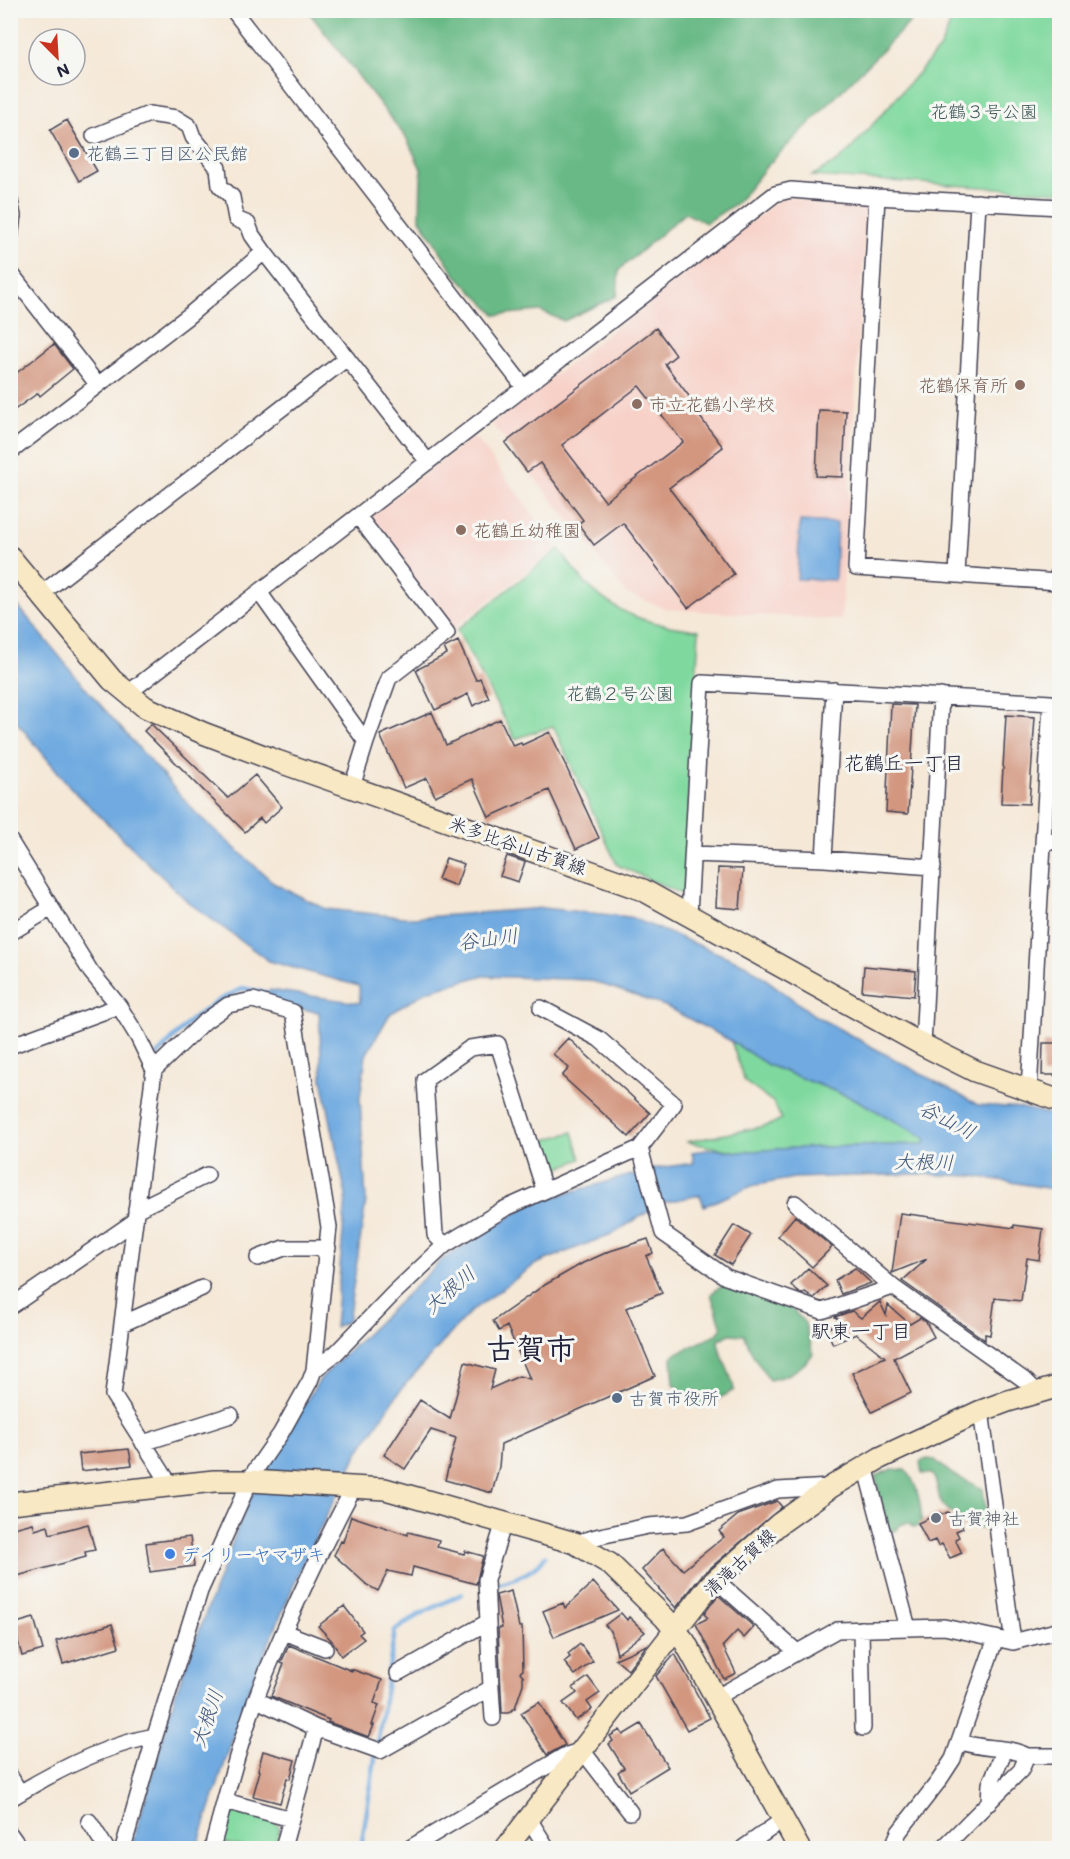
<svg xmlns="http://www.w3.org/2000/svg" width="1070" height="1859" font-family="Mali,'Klee One',sans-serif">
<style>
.built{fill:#f7d1c8}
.green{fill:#7fd99e;stroke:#507e6c;stroke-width:1.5}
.forest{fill:#67b985;stroke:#446e60;stroke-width:1.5}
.water{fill:#6faae0;stroke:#48668e;stroke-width:1.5}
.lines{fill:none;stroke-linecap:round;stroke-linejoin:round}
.stream{stroke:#6faae0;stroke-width:4.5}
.building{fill:#d39780;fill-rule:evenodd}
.street-casing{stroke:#424052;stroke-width:18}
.secondary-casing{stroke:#424052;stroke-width:24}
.street{stroke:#fff;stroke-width:15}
.secondary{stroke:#f8e8c3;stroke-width:21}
.service-dot{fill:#5c6f8a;stroke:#f6f6f2;stroke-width:2}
.education-dot{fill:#8d6e63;stroke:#f6f6f2;stroke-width:2}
.worship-dot{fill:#6b7280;stroke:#f6f6f2;stroke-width:2}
.shop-dot{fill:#3f7fe0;stroke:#f6f6f2;stroke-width:2}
.labels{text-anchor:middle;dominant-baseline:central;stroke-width:6;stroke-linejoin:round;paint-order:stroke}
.park-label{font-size:18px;fill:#3e5959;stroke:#f6f6f2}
.service-label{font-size:18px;fill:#4e5e75;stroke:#f6f6f2;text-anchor:start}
.education-label{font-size:18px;fill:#785e54;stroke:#f6f6f2;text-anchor:start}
.street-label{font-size:18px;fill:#22223b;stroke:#f6f6f2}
.worship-label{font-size:18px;fill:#5b616d;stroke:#f6f6f2;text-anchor:start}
.shop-label{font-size:18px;fill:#366cbe;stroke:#f6f6f2;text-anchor:start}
.neighbourhood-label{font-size:20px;fill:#22223b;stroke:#f6f6f2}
.water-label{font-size:20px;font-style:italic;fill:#41587d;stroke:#f6f6f2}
.town-label{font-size:30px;font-weight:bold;fill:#22223b;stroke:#f6f6f2}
</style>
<rect width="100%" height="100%" fill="#f6f6f2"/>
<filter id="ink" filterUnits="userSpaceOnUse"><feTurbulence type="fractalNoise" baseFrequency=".0167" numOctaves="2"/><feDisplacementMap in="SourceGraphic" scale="12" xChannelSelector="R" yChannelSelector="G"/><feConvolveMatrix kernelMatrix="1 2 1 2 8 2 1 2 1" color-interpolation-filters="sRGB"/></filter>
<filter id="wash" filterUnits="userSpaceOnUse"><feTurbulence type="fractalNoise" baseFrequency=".008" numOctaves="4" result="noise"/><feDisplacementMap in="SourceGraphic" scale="24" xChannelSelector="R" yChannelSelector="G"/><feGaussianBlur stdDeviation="1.35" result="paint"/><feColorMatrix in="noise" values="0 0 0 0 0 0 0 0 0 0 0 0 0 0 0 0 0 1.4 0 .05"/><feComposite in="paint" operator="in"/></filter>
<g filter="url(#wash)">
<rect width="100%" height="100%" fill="#f5e8d7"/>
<path class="built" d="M783 197 867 206 841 620 667 609 627 594 492 424Z
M470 439 478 440 557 548 451 629 371 522 370 516Z"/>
<path class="green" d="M956 10 1059 11V192L812 176 838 161 852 148 940 48Z
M559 549C567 559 573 570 582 579 614 615 653 626 699 630L684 895 617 865 553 726 515 739 457 630Z
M731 1041 768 1065 855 1099 924 1137 926 1141 924 1144 793 1148 739 1152 686 1142 770 1125 781 1119 774 1103 745 1082Z
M573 1132 581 1159 547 1173 541 1169 535 1143Z
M233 1808 276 1822 280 1829 274 1848H247L216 1841 225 1813Z"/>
<path class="forest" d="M308 11H921L766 167 738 202 706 223 685 213 619 270 617 296 564 321 540 311 496 315 455 274 420 219 421 169 407 139Z
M730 1284 759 1297 789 1307 795 1312 805 1323 813 1354C802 1369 787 1377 769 1380L753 1355 744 1335 730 1334 718 1340C719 1358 732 1372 734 1390L702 1408 692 1402 674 1384 672 1358 675 1354 716 1335 722 1328 711 1294 718 1288Z
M927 1459 935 1460 952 1474 983 1489 988 1530 966 1525C963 1514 946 1514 941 1502 937 1493 939 1484 932 1474H922L920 1462Z
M892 1469 905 1470C917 1479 923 1511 921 1526L913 1527 908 1522 900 1525 896 1531 887 1529 875 1476Z"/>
<path class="water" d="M800 521 837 523 835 580 797 579Z
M10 596 82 684 198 815 275 884 326 909 413 918 543 908 630 917 747 965 814 1015 978 1105 1022 1108 1059 1116V1190L974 1176 919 1174 794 1178 752 1186 704 1206 700 1195 662 1203 614 1233 536 1264 470 1312 402 1388 359 1451 305 1559 249 1689 197 1848H131L176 1692 242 1517 265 1465 321 1378 443 1259 532 1203 652 1169 694 1163 692 1152 715 1149 739 1152 793 1148 924 1144 926 1141 924 1137 855 1099 768 1065 731 1041 665 1006 589 980 481 976 427 991 390 1014 366 1055 360 1098 366 1201 348 1321 335 1327 346 1196 322 1079 319 1012 267 1004 270 990 360 1003 359 986 269 961 188 902 71 788 11 715Z"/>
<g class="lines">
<path class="stream" d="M158 1054 191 1020 218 1001 243 988 273 995
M496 1585C515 1578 534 1574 545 1556
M361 1848 395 1630 422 1613 462 1594"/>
</g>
<g id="blocks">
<path class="building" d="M67 120 97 171 79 181 50 130Z
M656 328 676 355 665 364 700 411 697 413 723 447 669 488 734 574 688 608 623 523 594 545 578 524 583 520 540 463 527 472 505 443ZM639 386 683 442 605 501 562 445Z
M54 344 73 369 40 396 38 393 10 413V378Z
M819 410 846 411 843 477 816 476Z
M458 641 476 680 480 678 489 698 473 706 468 694 435 710 416 670 447 654 444 648Z
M891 704 915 705 908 814 886 812Z
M432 712 446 745 500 719 513 746 521 743 522 745 550 732 599 838 576 849 549 790 489 817 472 779 435 796 427 778 404 788 380 735Z
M1006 715 1035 717 1029 804 1001 803Z
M151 724 228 798 255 775 282 807 264 823 260 818 245 832 144 731Z
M507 856 525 862 518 882 500 876Z
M446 858 464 864 456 886 438 879Z
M718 868 743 869 740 909 716 907Z
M864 966 916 971 914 996 862 991Z
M568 1038 650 1113 629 1137 562 1076 569 1068 553 1054Z
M1043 1043H1059V1075H1042Z
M900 1213 1014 1228V1225L1043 1229 1039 1260 1027 1258 1021 1301 995 1298 990 1335 985 1334V1340L902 1281 927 1259 892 1273Z
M795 1216 832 1247 812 1267 778 1236Z
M734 1225 751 1235 731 1265 715 1255Z
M648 1239 653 1253 646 1256 662 1293 626 1308 655 1376 501 1444 499 1467 492 1493 445 1480 456 1438 431 1430 405 1469 384 1455 420 1400 450 1419 465 1362 495 1370 490 1389 519 1376 530 1379 507 1326 499 1331 493 1321 543 1286 583 1263 610 1251Z
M808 1268 827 1286 814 1298 805 1292 803 1294 798 1292 791 1285Z
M855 1268 871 1283 841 1294 835 1280Z
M880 1302 886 1315 888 1305 910 1324 920 1318 926 1322 934 1337 894 1358 911 1393 872 1412 852 1373 885 1357 856 1334 833 1344 826 1329 842 1322 835 1317 852 1311 861 1318Z
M129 1449 132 1465 81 1471 79 1454Z
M777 1501 782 1507 702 1575 676 1608 642 1570 663 1548 683 1570 724 1537 719 1531 738 1515Z
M948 1512 951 1519 958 1516 963 1528 956 1531 959 1537 955 1539 962 1553 950 1558 942 1544 938 1546 935 1540 928 1543 918 1523 940 1513 941 1515Z
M351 1516 408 1535V1532L439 1540 437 1547 464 1554 465 1551 483 1556 476 1584 413 1567 411 1576 388 1571 378 1591 367 1585 334 1555 341 1541 343 1542Z
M33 1523 35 1530 48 1526 50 1534 88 1524 95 1550 85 1552 86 1557 10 1578V1529Z
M190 1537 194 1566 150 1572 146 1543Z
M593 1582 618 1610 554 1637 543 1611 563 1603 565 1608Z
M511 1591 519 1627H522L523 1670 520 1672 523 1676V1684L515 1708 508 1713H502L498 1628H502L496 1595Z
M718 1595 754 1627 744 1638 737 1631 723 1646 736 1673 724 1679 696 1624 708 1618 704 1614Z
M344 1606 363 1631 359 1634 364 1639 341 1656 333 1642 318 1626Z
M621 1613 627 1620 629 1617 645 1632 617 1654 611 1631 605 1625Z
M34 1618 43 1650 22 1656 13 1624Z
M112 1624 119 1647 63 1664 56 1641Z
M580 1644 593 1661 575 1675 564 1662 570 1657 568 1654Z
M289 1645 352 1671 351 1669 382 1680 374 1703 379 1705 372 1725H374L369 1737 328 1722 329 1720 271 1696 284 1664 281 1663Z
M647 1645 628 1670 615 1659Z
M675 1654 710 1718 687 1730 656 1676Z
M588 1677 600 1693 587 1702 592 1709 576 1720 563 1703 577 1693 573 1688Z
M539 1702 565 1745 547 1755 521 1713Z
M641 1724 668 1767 629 1791 618 1772 624 1768 609 1744 613 1741 610 1736 620 1730 623 1735Z
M263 1751 295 1760 290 1779 287 1778 280 1803 253 1796 260 1771 258 1770Z"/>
</g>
</g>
<g filter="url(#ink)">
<use href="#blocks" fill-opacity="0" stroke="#424052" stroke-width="1.5"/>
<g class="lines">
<defs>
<path id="street" d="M233 10 524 387
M94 136 149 114 176 118 189 126 193 137 218 168 220 186 232 197 236 219 248 224 252 235 264 252 428 462
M877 197 856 568 1058 582 1060 551
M10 201 13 216 10 238
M10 272 97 384
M10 452 187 317 264 252
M358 516 447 633 389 678 366 742
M957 574 978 202
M259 592 366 742 352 787
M41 594 347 358
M127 694 775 194 791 190 877 197 1060 207
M10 841 91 972 119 1006 138 1037 154 1070 113 1395 171 1486
M1043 841 1060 842
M693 854 824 859 933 867
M824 859 834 690
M689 914 702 683 1051 703 1029 1091
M10 933 51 908
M923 1045 941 696
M10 1046 119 1006
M640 1148 663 1233 726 1277 822 1311 893 1287
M795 1203 893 1287 1027 1382 1037 1392
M136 1210 207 1175
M445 1245 435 1235 425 1080 470 1048 498 1044 544 1189
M258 1258 284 1248H328
M10 1307 135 1221
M122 1324 202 1288
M314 1370 336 1353 394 1293 445 1245 504 1209 640 1148 674 1104 599 1039 541 1008
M981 1411 1013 1642
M143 1443 231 1415
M865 1466 908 1628
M575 1543 600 1536 648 1526 687 1523 778 1490 831 1487
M716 1580 797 1652
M861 1629 863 1728
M284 1632 325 1648
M398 1673 486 1623
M491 1688 493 1718
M717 1697 837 1630 944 1627 1013 1642 1060 1630
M257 1700 316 1728 380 1751 491 1688 486 1580 504 1522
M1027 1756H1057
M10 1776 20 1793
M10 1799C53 1772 105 1745 155 1736
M225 1801 291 1819
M989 1803 990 1784 1005 1750
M529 1819 547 1848
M89 1821 106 1848
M10 1834 20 1848
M123 1848 155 1736 200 1591 254 1472 281 1433 310 1381 314 1370 329 1227 293 1012 253 1000 228 1005 204 1022 154 1070
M212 1848C228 1788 246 1718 271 1661 296 1602 324 1543 354 1487
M283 1848 316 1728
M410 1848 564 1756 582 1750 630 1812
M743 1848 784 1819
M892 1848 899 1832 938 1782 953 1759 996 1638
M943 1848 1021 1770 1027 1756C1007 1745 982 1751 960 1741"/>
<path id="secondary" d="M10 557 112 680 145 707 203 733 277 761 643 890 923 1045 975 1071 1060 1101
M10 1503 214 1481H250L385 1489 575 1543 610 1564 665 1618 685 1642 799 1848
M506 1848 710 1585 779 1524 831 1487 880 1458 981 1411 1008 1401 1060 1386"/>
</defs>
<use href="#street" class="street-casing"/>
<use href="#secondary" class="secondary-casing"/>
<use href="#street" class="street"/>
<use href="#secondary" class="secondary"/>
</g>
</g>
<g class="service-dot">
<circle cx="74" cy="153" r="6"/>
<circle cx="617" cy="1398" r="6"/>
</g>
<g class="education-dot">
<circle cx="1020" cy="385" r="6"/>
<circle cx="637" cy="404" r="6"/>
<circle cx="461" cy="530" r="6"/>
</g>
<circle class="worship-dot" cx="936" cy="1518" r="6"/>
<circle class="shop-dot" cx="170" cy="1554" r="6"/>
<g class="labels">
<g class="park-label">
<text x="984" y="111">花鶴３号公園</text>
<text x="620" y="693">花鶴２号公園</text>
</g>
<g class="service-label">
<text x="86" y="153">花鶴三丁目区公民館</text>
<text x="629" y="1398">古賀市役所</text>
</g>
<g class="education-label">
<text x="1008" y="385" text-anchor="end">花鶴保育所</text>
<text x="649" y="404">市立花鶴小学校</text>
<text x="473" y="530">花鶴丘幼稚園</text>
</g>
<g class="street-label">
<text transform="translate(518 845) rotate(19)">米多比谷山古賀線</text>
<text transform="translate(739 1562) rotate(-43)">清滝古賀線</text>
</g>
<g class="worship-label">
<text x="948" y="1518">古賀神社</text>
</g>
<g class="shop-label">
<text x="182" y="1554">デイリーヤマザキ</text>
</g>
<g class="neighbourhood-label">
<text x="904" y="762">花鶴丘一丁目</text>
<text x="861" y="1330">駅東一丁目</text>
</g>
<g class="water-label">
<text transform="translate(488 938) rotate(-7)">谷山川</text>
<text transform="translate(948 1119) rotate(27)">谷山川</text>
<text transform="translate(924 1161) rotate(1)">大根川</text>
<text transform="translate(449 1289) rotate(-41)">大根川</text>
<text transform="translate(206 1718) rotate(-71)">大根川</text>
</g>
<g class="town-label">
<text x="531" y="1347">古賀市</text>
</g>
</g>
<rect width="1070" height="1859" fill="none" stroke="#f6f6f2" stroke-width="36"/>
<g transform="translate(57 57) rotate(156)"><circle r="28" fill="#f6f6f2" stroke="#a1a1a9" stroke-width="1.5"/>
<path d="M0-4.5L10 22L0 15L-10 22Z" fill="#c8321e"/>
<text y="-9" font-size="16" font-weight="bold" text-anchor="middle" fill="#22223b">N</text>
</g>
</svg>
